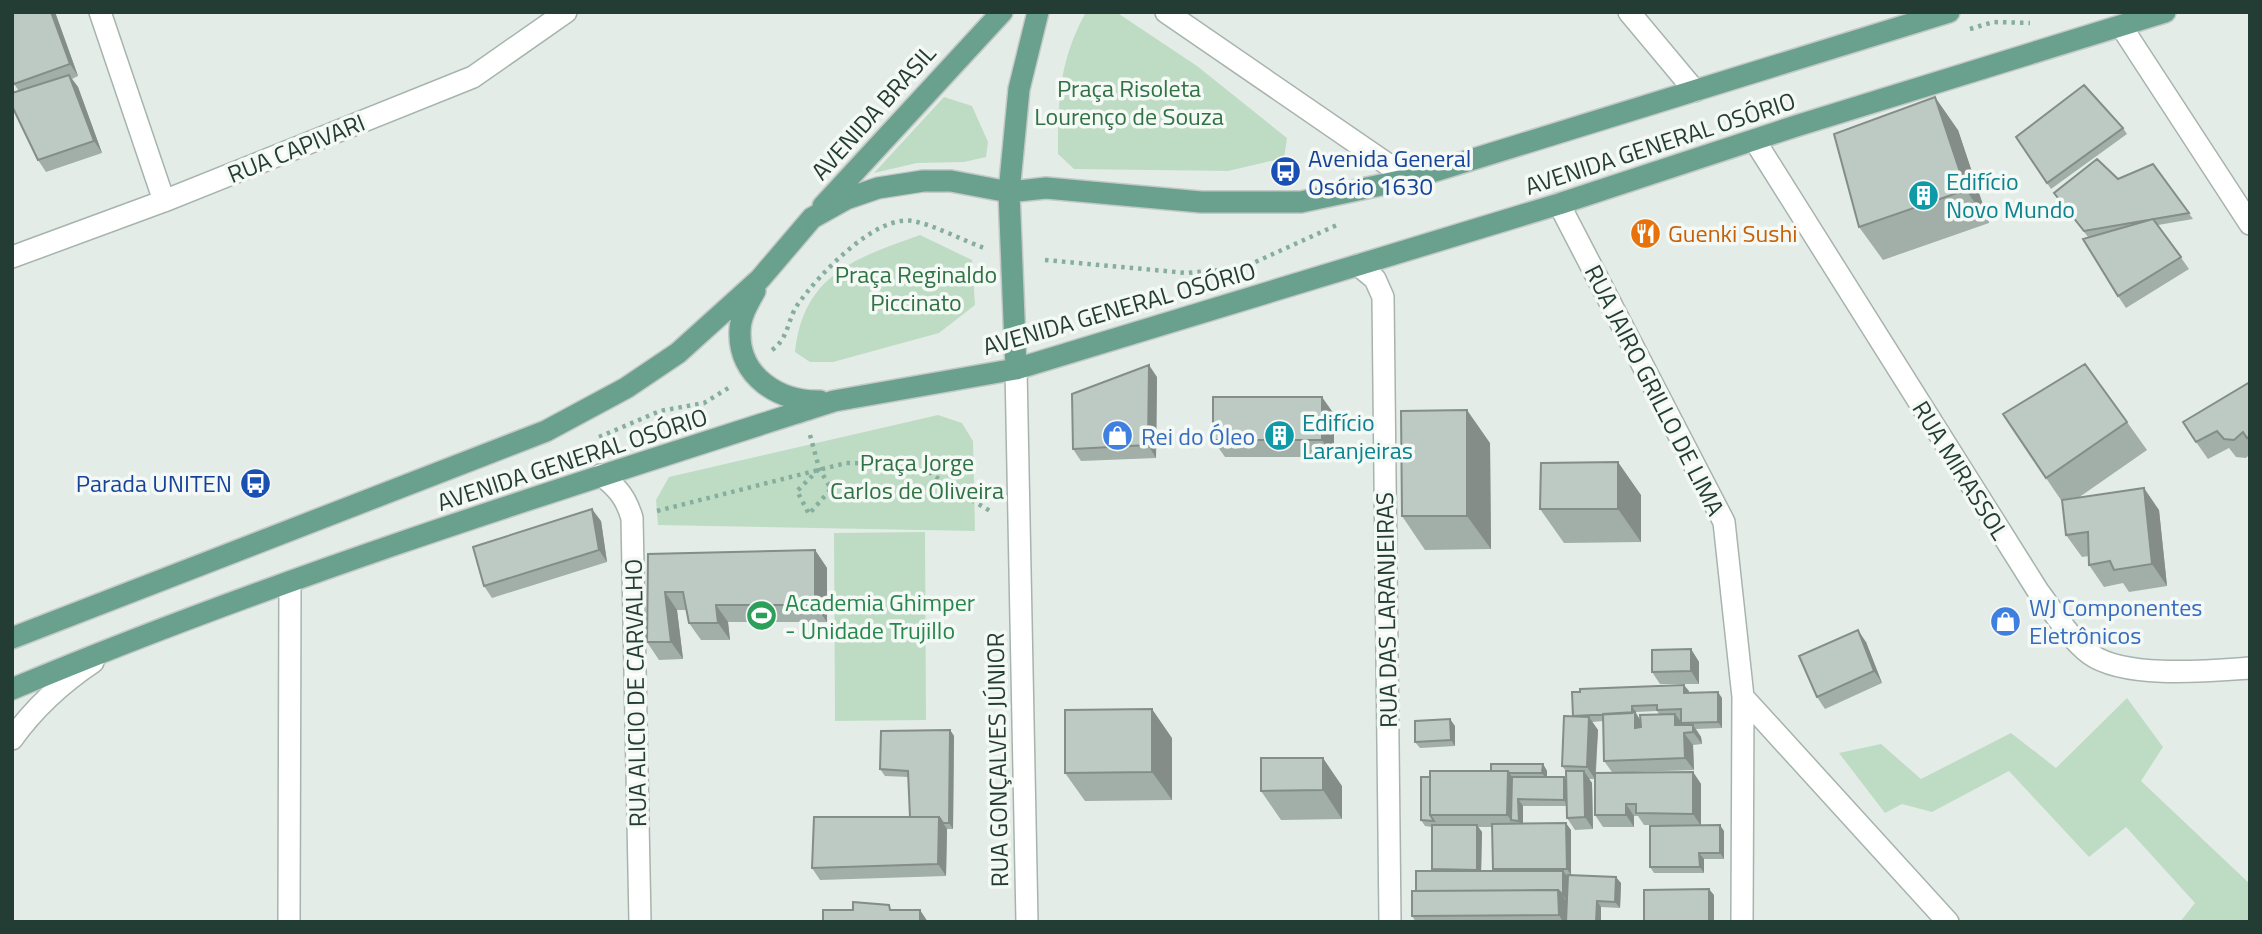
<svg xmlns="http://www.w3.org/2000/svg" width="2262" height="934" font-family="'Titillium Web',sans-serif">
<style>
.green{fill:#bedcc4}
.lines{fill:none;stroke-linecap:round;stroke-linejoin:round}
.minor-casing{stroke:#a7b4ae;stroke-width:24}
.major-casing{stroke:#c2c9c6;stroke-width:24}
.path{stroke:#86ae9e;stroke-width:4.5;stroke-dasharray:3.5 5;stroke-linecap:butt}
.minor{stroke:#fff;stroke-width:21}
.major{stroke:#6aa08e;stroke-width:21}
.wall{fill:#a2aea8;fill-rule:evenodd}
.shaded-wall{fill:#848d88}
.building{fill:#bccac3;stroke:#848d88;stroke-width:2}
.labels{text-anchor:middle;dominant-baseline:central;stroke-width:7;stroke-linejoin:round;paint-order:stroke}
.park-label{font-size:24px;fill:#307244;stroke:#f4f9f6}
.street-label{font-size:24px;fill:#243d34;stroke:#f4f9f6}
.transit-label{font-size:24px;fill:#164399;stroke:#f4f9f6;text-anchor:start}
.culture-label{font-size:24px;fill:#0d838f;stroke:#f4f9f6;text-anchor:start}
.food-label{font-size:24px;fill:#c56008;stroke:#f4f9f6;text-anchor:start}
.shop-label{font-size:24px;fill:#366cbe;stroke:#f4f9f6;text-anchor:start}
.leisure-label{font-size:24px;fill:#27864d;stroke:#f4f9f6;text-anchor:start}
</style>
<rect width="100%" height="100%" fill="#e4ece8"/>
<path class="green" d="M1086 12H1116L1197 66 1287 138 1284 158 1228 171 1074 169 1058 154C1058 99 1059 61 1086 12Z
M944 97 972 106 988 142 986 157 964 162 917 163 874 173Z
M920 235 972 260 975 305 939 333 833 362H810L795 352C803 275 855 258 920 235Z
M938 415 962 423 973 441 975 531 658 525 656 500 669 477Z
M925 532 926 720 835 721 834 533Z
M2127 698 2163 747 2141 781 2250 884V922H2180L2195 903 2126 827 2089 857 2009 771 1932 812 1902 804 1885 813 1839 753 1881 744 1921 779 2011 733 2056 768Z"/>
<g class="lines">
<defs>
<path id="minor" d="M100 12 164 201
M1166 12 1409 179
M1629 12 1695 91
M2121 26 2250 224
M1755 141 2038 591C2054 612 2069 638 2090 654 2125 679 2208 671 2250 668
M1559 204 1724 522 1743 697 1948 922
M12 257 164 201 473 77 566 12
M1358 265 1375 279 1383 297 1390 922
M1016 369 1027 922
M601 475C618 488 626 498 632 518L640 922
M12 739C35 707 60 684 93 662
M289 922 290 583
M1742 922 1743 697"/>
<path id="major" d="M823 206 1002 12
M755 291C748 303 740 317 740 331 738 377 780 402 820 401
M1016 369 1009 192 1019 89 1038 12
M12 638 546 431 626 388 678 353 760 279 812 218 846 199 878 188 923 181H951L1009 192 1046 188 1201 202H1301L1409 179 1949 12
M12 689C272 580 543 494 812 408L834 401 1016 369 1559 204 1796 126 2165 12"/>
</defs>
<use href="#minor" class="minor-casing"/>
<use href="#major" class="major-casing"/>
<path class="path" d="M1970 29 1993 22 2030 23
M1045 260 1187 273 1242 268 1337 225
M772 350C789 338 787 320 798 304 817 277 875 214 913 221 934 225 962 240 984 248
M810 435 819 468 831 489 809 514 797 491 819 469
M599 437 660 411 704 403 730 387
M657 511 846 463 918 464 956 491 992 512"/>
<use href="#minor" class="minor"/>
<use href="#major" class="major"/>
</g>
<path class="wall" d="M12 12H55L78 76 72 79 78 87 102 153 46 172 38 160 19 91 14 84Z
M2123 128 2127 134 2051 189 2016 137Z
M1958 130 1989 223 1883 260 1859 227Z
M2153 164 2193 219 2158 225 2189 269 2126 308 2118 296 2094 236 2088 237 2058 199 2118 179Z
M1157 377 1156 458 1081 461 1073 449Z
M2250 382V454L2246 458 2236 457 2229 448 2208 459 2196 442Z
M1334 414V457H1225L1213 440Z
M2127 422 2147 450 2078 498 2159 510 2167 586 2129 592 2123 583 2104 587 2089 565V556L2082 557 2066 535 2063 503 2046 478Z
M1490 443 1491 549 1425 550 1402 516Z
M1641 495V542L1564 543 1540 509Z
M601 521 607 562 492 598 484 586Z
M815 550 827 568V622H728L730 640H701L689 623 686 610H677L683 659 659 660 647 642 648 554Z
M1866 642 1882 683 1825 709 1817 697Z
M1691 649 1699 662V684H1660L1652 672Z
M1689 691V693L1722 698V728L1696 729 1701 737 1702 744 1693 745 1694 770 1633 772H1693L1701 784V825L1724 831V859H1704V873H1654L1650 867 1659 825H1644L1638 816H1634V827H1603L1595 815V779H1589L1592 783 1593 829 1575 830 1567 818 1566 806H1523V824L1571 830V875L1621 883 1620 908 1601 907V922H1416L1412 916 1416 891 1434 871 1432 869V827L1425 826 1421 820 1430 777 1491 771 1543 764 1547 771V777L1566 780V771L1562 766 1573 717ZM1657 711 1659 714 1641 721 1636 714V712ZM1603 721 1604 761 1612 772 1596 773 1598 730 1592 722ZM1478 827H1492L1493 869 1494 871H1481L1482 832Z
M1455 726V746L1420 748 1415 742Z
M950 730 954 736 953 829H947L946 876 820 880 812 868 910 817 908 777 885 776 880 769Z
M1172 738V800L1085 801 1065 773Z
M1342 786V819L1281 820 1261 791Z"/>
<path class="shaded-wall" d="M51 12H55L78 76 70 64Z
M69 75 78 87 102 153 94 141Z
M1935 97 1958 130 1989 223 1966 190Z
M1149 365 1157 377 1156 458 1148 445Z
M1322 397 1334 414V457L1322 440Z
M1467 410 1490 443 1491 549 1467 516Z
M1618 462 1641 495V542L1618 509Z
M2144 488 2159 510 2167 586 2152 564Z
M592 509 601 521 607 562 599 550Z
M815 550 827 568V622L815 605Z
M665 592 677 610 683 659 671 642Z
M716 605 728 622 730 640 718 623Z
M1858 630 1866 642 1882 683 1874 671Z
M1691 649 1699 662V684L1691 671Z
M1684 685 1689 691V699L1684 693Z
M1718 692 1722 698V728L1718 722Z
M1632 706 1643 725V740L1635 728Z
M1152 709 1172 738V800L1152 772Z
M1675 714 1682 723H1681L1684 727 1675 725Z
M1589 717 1598 730 1595 779 1587 767Z
M1450 719 1455 726V746L1451 740Z
M1693 725 1701 737 1702 744 1693 732Z
M950 730 954 736 953 829 949 823Z
M1684 733 1693 745 1694 770 1685 758Z
M1323 758 1342 786V819L1323 790Z
M1543 764 1547 771V780L1542 773Z
M1508 771 1516 783 1511 820 1507 815Z
M1584 771 1592 783 1593 829 1585 817Z
M1693 772 1701 784V826L1693 814Z
M1564 777 1569 784 1568 806 1564 800Z
M1518 799 1523 806V827L1519 821Z
M1626 804 1634 816V827L1626 815Z
M939 817 947 829 946 876 938 864Z
M1566 823 1571 830V875L1567 869Z
M1477 825 1482 832 1481 876 1477 870Z
M1720 825 1724 831V859L1720 853Z
M1699 853 1704 859V873L1700 867Z
M1563 871 1568 877 1567 902 1563 895Z
M1616 877 1621 883 1620 908 1615 902Z
M1709 889 1714 895V922H1709Z
M1558 890 1567 902V922H1563L1559 915Z
M1597 901 1601 907V922H1596Z
M920 910 928 922H920Z"/>
<path class="building" d="M12 12H51L70 64 14 84 12 80Z
M69 75 94 141 38 160 12 106V93Z
M2084 85 2123 128 2047 183 2016 137Z
M1935 97 1966 190 1859 227 1834 134Z
M2097 159 2118 179 2153 164 2189 213 2084 231 2054 193Z
M2153 219 2181 257 2118 296 2083 239Z
M2085 364 2127 422 2046 478 2003 414Z
M1149 365 1148 445 1073 449 1072 394Z
M2250 382V436L2247 438 2243 432 2234 440 2224 439 2217 431 2196 442 2183 422Z
M1213 397H1322V440H1213Z
M1467 410V516H1402L1401 411Z
M1618 462V509H1540L1541 463Z
M2144 488 2152 564 2114 570 2110 561 2089 565 2088 532 2066 535 2062 500Z
M592 509 599 550 484 586 473 547Z
M815 550V605H716L718 623H689L683 592H665L671 642H647L648 554Z
M1858 630 1874 671 1817 697 1799 656Z
M1691 649V671L1652 672V650Z
M1684 685V693L1718 692V722L1681 723V709L1657 710V705L1632 706V713L1573 716 1572 692H1580V689Z
M1152 709V772L1065 773V710Z
M1635 712V728L1641 727 1640 715 1675 714V725H1693V732L1684 733 1685 758 1604 761 1603 714Z
M1564 716 1589 717 1587 767 1562 766Z
M1450 719 1451 740 1415 742V721Z
M950 730 949 823H943L939 817H910L908 771 880 769 881 731Z
M1261 758H1323V790L1261 791Z
M1491 764H1543L1542 773H1509L1508 771H1491Z
M1430 771H1508L1507 815H1430Z
M1566 771H1584L1585 817 1567 818Z
M1693 772V814L1636 813V804H1626V815H1595V773Z
M1421 777H1430V815L1434 821 1421 820Z
M1512 777H1564V800L1518 799 1519 821 1511 820Z
M814 817H939L938 864 812 868Z
M1566 823 1567 869H1493L1492 824Z
M1432 825H1477V870L1432 869Z
M1720 825V853H1699L1700 867H1650V826Z
M1416 871H1563V895L1558 890 1416 891Z
M1568 875 1616 877 1615 902 1597 901 1596 922H1566Z
M1709 889V922H1644V890Z
M1558 890 1559 915 1412 916V891Z
M853 902 889 905 890 910H920V922H823V910H853Z"/>
<defs>
<symbol id="bus-disc" viewBox="-11 -11 22 22"><circle r="9.5" fill="#1a4fb4" stroke="#f4f9f6"/><path d="M-5-6H5V4H4V6H2V4H-2V6H-4V4H-5ZM-3.5-4V0h7V-4ZM-3.5 1.2v1.5H-2V1.2ZM2 1.2v1.5H3.5V1.2Z" fill="#fff"/></symbol>
<symbol id="building-disc" viewBox="-11 -11 22 22"><circle r="9.5" fill="#0f9aa8" stroke="#f4f9f6"/><path d="M-4-6H4V6H1V3H-1V6H-4ZM-2.5-4.3h1.7v1.8h-1.7ZM.8-4.3h1.7v1.8H.8ZM-2.5-1h1.7V.8h-1.7ZM.8-1h1.7V.8H.8Z" fill="#fff"/></symbol>
<symbol id="restaurant-disc" viewBox="-11 -11 22 22"><circle r="9.5" fill="#e8710a" stroke="#f4f9f6"/><path d="M-5-6h1v4h1v-4h1v4h1v-4h1v5L-1.5 .5V6h-2V.5L-5-1ZM5-6V6H3V1.5H1.5Q1.5-4 5-6Z" fill="#fff"/></symbol>
<symbol id="shop-disc" viewBox="-11 -11 22 22"><circle r="9.5" fill="#3f7fe0" stroke="#f4f9f6"/><path d="M-5-2.5h2.3a2.7 3.5 0 0 1 5.4 0H5L5.5 6h-11ZM-1.5-2.5h3a1.5 2.3 0 0 0-3 0Z" fill="#fff"/></symbol>
<symbol id="stadium-disc" viewBox="-11 -11 22 22"><circle r="9.5" fill="#2e9e5b" stroke="#f4f9f6"/><path d="M0-5a6.5 5 0 1 0 0 10a6.5 5 0 1 0 0-10ZM-3.5-1.8h7v3.6h-7Z" fill="#fff"/></symbol>
</defs>
<g fill-rule="evenodd">
<use href="#bus-disc" x="1268" y="154" width="35" height="35"/>
<use href="#building-disc" x="1906" y="178" width="35" height="35"/>
<use href="#restaurant-disc" x="1628" y="216" width="35" height="35"/>
<use href="#shop-disc" x="1100" y="418" width="35" height="35"/>
<use href="#building-disc" x="1262" y="418" width="35" height="35"/>
<use href="#bus-disc" x="238" y="466" width="35" height="35"/>
<use href="#stadium-disc" x="744" y="598" width="35" height="35"/>
<use href="#shop-disc" x="1988" y="604" width="35" height="35"/>
</g>
<g class="labels">
<g class="park-label">
<text x="1129" y="88">Praça Risoleta<tspan x="1129" dy="28">Lourenço de Souza</tspan></text>
<text x="916" y="274">Praça Reginaldo<tspan x="916" dy="28">Piccinato</tspan></text>
<text x="917" y="462">Praça Jorge<tspan x="917" dy="28">Carlos de Oliveira</tspan></text>
</g>
<g class="street-label">
<text transform="translate(873 112) rotate(-48)">AVENIDA BRASIL</text>
<text transform="translate(1660 143) rotate(-18)">AVENIDA GENERAL OSÓRIO</text>
<text transform="translate(296 148) rotate(-22)">RUA CAPIVARI</text>
<text transform="translate(1119 308) rotate(-16)">AVENIDA GENERAL OSÓRIO</text>
<text transform="translate(1655 390) rotate(63)">RUA JAIRO GRILLO DE LIMA</text>
<text transform="translate(572 459) rotate(-18)">AVENIDA GENERAL OSÓRIO</text>
<text transform="translate(1961 470) rotate(58)">RUA MIRASSOL</text>
<text transform="translate(1386 610) rotate(-91)">RUA DAS LARANJEIRAS</text>
<text transform="translate(635 693) rotate(-91)">RUA ALICIO DE CARVALHO</text>
<text transform="translate(997 760) rotate(-91)">RUA GONÇALVES JÚNIOR</text>
</g>
<g class="transit-label">
<text x="1308" y="158">Avenida General<tspan x="1308" dy="28">Osório 1630</tspan></text>
<text x="232" y="483" text-anchor="end">Parada UNITEN</text>
</g>
<g class="culture-label">
<text x="1946" y="181">Edifício<tspan x="1946" dy="28">Novo Mundo</tspan></text>
<text x="1302" y="422">Edifício<tspan x="1302" dy="28">Laranjeiras</tspan></text>
</g>
<g class="food-label">
<text x="1668" y="233">Guenki Sushi</text>
</g>
<g class="shop-label">
<text x="1141" y="436">Rei do Óleo</text>
<text x="2029" y="607">WJ Componentes<tspan x="2029" dy="28">Eletrônicos</tspan></text>
</g>
<g class="leisure-label">
<text x="785" y="602">Academia Ghimper<tspan x="785" dy="28">- Unidade Trujillo</tspan></text>
</g>
</g>
<rect width="2262" height="934" fill="none" stroke="#243d34" stroke-width="28"/>
</svg>
